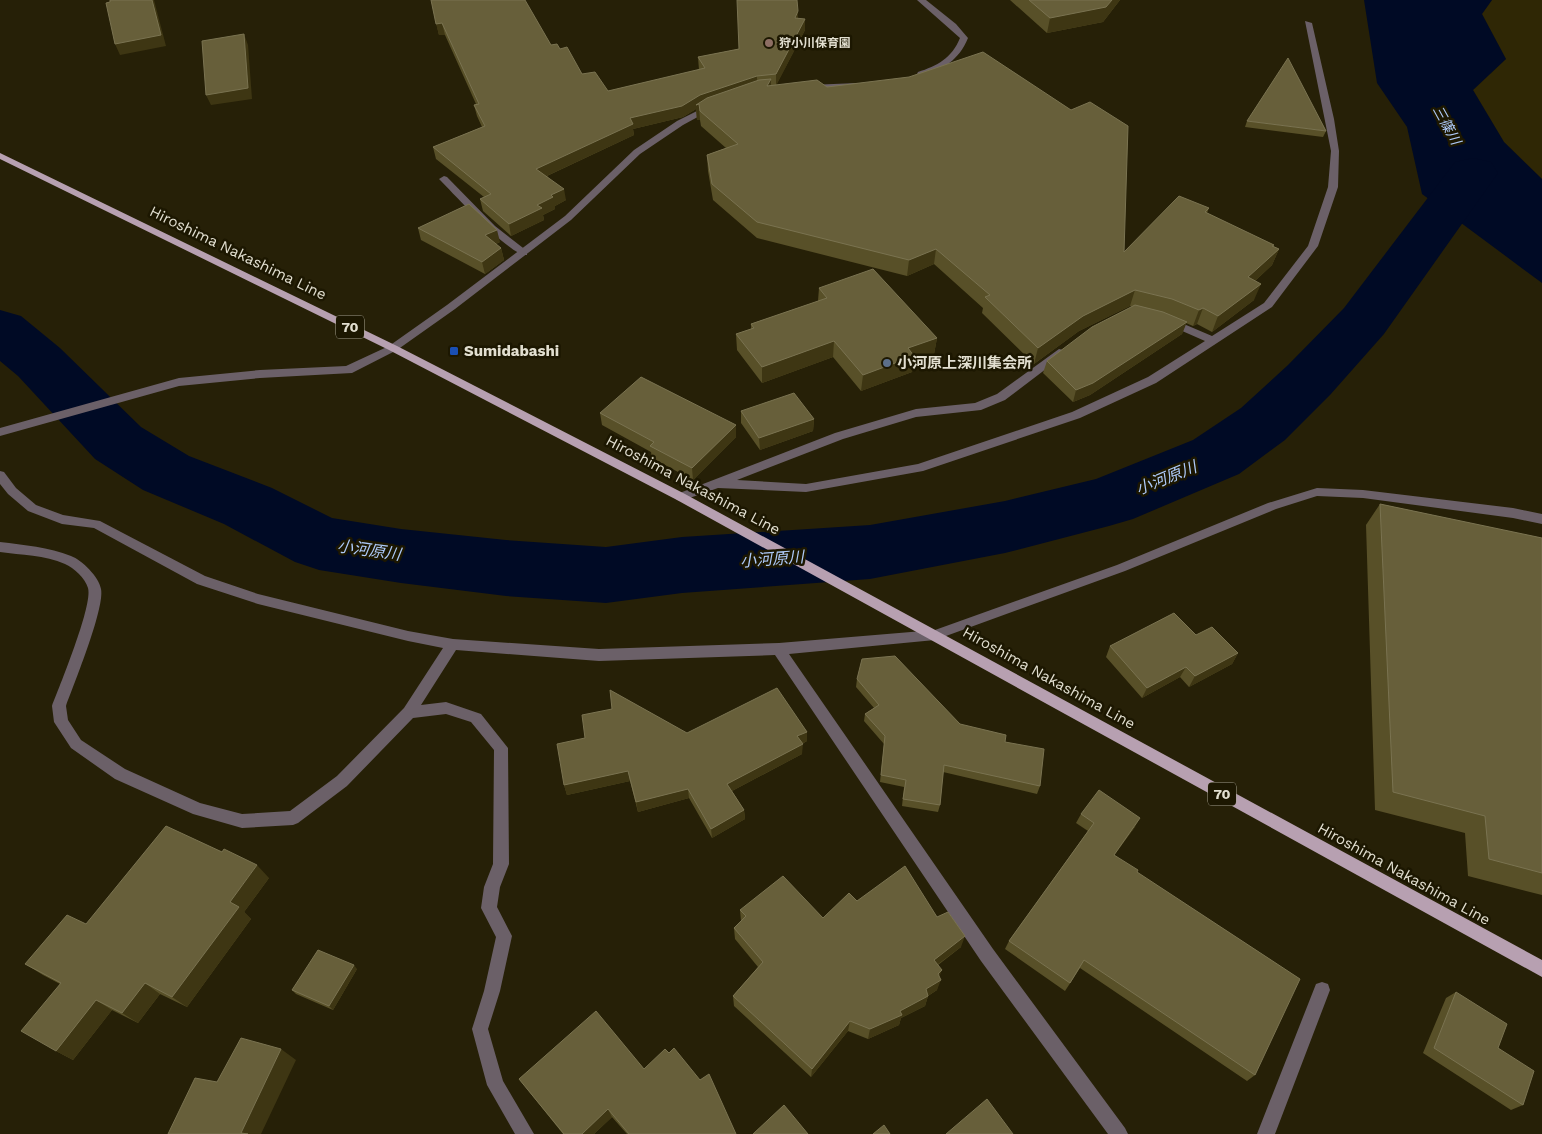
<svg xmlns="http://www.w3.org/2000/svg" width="1542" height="1134" font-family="'Work Sans','Noto Sans JP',sans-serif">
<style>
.sand{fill:#2f2705}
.water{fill:#000a25}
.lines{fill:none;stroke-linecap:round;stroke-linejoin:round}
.river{fill:#000a25;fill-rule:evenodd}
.lane{fill:#6b6068;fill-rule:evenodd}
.street{fill:#6b6068;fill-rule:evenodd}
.primary{fill:#b7a0b1;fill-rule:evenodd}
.wall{fill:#585028}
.shaded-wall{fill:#3e3613}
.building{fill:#675f3a;stroke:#7a7351}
.education-dot{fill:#8d6e63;stroke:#1c1701;stroke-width:2}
.transit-dot{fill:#1a4fb4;stroke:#1c1701;stroke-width:2}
.service-dot{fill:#5c6f8a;stroke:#1c1701;stroke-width:2}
.labels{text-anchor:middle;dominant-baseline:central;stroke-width:5;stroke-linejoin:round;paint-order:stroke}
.far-poi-label{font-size:12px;font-weight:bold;fill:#e2dfd0;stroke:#1c1701;text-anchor:start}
.far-water-label{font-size:14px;font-style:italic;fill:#aecaf9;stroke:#1c1701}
.shield{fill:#1c1701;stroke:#a7a392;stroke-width:1}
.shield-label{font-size:14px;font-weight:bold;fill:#e2dfd0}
.street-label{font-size:15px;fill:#e2dfd0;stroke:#1c1701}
.poi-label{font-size:15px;font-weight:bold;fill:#e2dfd0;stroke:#1c1701;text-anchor:start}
.water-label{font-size:16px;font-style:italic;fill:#aecaf9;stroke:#1c1701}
</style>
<rect width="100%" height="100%" fill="#262007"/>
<path class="sand" d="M1492 0H1542V179L1504 142 1473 90 1506 59 1482 14Z"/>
<path class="water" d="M1364 0H1492L1482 14 1506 59 1473 90 1504 142 1542 179V283L1422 194 1407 127 1377 83Z"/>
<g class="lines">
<path class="river" d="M1473 158 1491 162 1498 173 1384 334 1330 395 1285 440 1239 474 1133 519 1109 526 1005 553 870 579 682 593 606 603 506 596 401 583 319 570 295 562 224 524 143 490 95 459 18 376 0 361V310L21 316 60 348 141 427 189 456 272 488 332 518 401 529 506 540 606 547 682 537 870 525 1005 501 1096 479 1193 440 1241 408 1288 365 1344 308 1455 162Z"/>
<path class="lane" d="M444 176 447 177 495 226 527 251V255C512 258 454 194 441 181L439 179Z"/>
<path class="street" d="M917 0H926L956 24 968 38C959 60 943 70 921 76L917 74 918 72C937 66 952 58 960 38Z
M1305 21 1312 23 1334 119 1339 151 1338 187 1318 246 1272 307 1156 383 1080 418 923 471 806 492 718 488 681 501 677 500 675 497 677 494 835 433 916 409 975 403 997 394 1059 349 1063 350 1064 353 1063 356 1005 400 981 410 916 417 843 439 737 480 806 484 918 464 1072 412 1148 377 1205 341 1164 323 1163 321 1164 319H1172L1212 336 1264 303 1308 246 1328 187 1331 151Z
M857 83 861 85 860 87 810 89 806 87 810 85Z
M709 105 716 107 683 125 640 154 571 220 455 309 397 350 352 373 260 378 179 386 0 436V428L179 378 260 370 346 366 389 346 447 305 565 216 634 150 677 121Z
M0 471 4 472 16 488 36 505 63 515 100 521 205 576 258 594 408 631 453 639 599 649 779 643 935 630 1117 565 1268 503 1317 488 1363 490 1513 508 1542 514V524L1513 518 1363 498 1317 496 1276 509 1125 571 935 640 789 654 993 949 1125 1128 1128 1134H1108L981 961 775 655 599 661 456 650 421 705 446 702 481 714 508 748 509 864 500 887 497 907 512 936 500 991 488 1029 503 1081 534 1134H515L487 1085 472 1029 484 991 496 937 481 908 484 887 493 864 494 750 471 722 446 714 413 718 347 786 298 823 293 825 242 828 193 814 115 779 71 748 54 722 52 706C60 685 93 605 88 588 85 578 74 568 65 564 45 555 21 555 0 552V542C24 545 49 547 71 556 82 560 99 577 101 589 105 608 74 684 66 706L68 720 81 740 125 769 200 803 242 814 290 811 337 776 404 708 443 648 408 641 258 604 197 584 94 528 62 524 28 511 8 494 0 484Z
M1322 982 1328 984 1330 990 1275 1134H1257L1316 984Z"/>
<path class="primary" d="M0 153 397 346 685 494 1542 960V977L677 500 389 350 0 159Z"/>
</g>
<path class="wall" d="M431 0 560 49 582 74 608 91 699 70 698 57 739 49 798 18 805 30 776 85 827 87 1124 252 1209 208 1207 213 1279 249 1272 265 1255 281 1254 300 1212 332 1197 324 1193 326 1186 323 1182 334 1090 395 1073 402 1043 373 1047 361 1132 307 1130 306 1079 331 1034 364 982 313 983 308 934 264 907 276 757 238 713 200 708 171 707 155 726 148 701 126 700 120H697L696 109 683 117 633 129 634 135 547 176 566 200 555 206V209L543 215 544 220 511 236 483 211 480 199 484 197 436 159 433 147 482 127 477 116 474 105 476 104 445 35H439Z
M1010 0H1120L1103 22 1047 33Z
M1247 121 1326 131 1323 137 1245 127Z
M418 228 500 242 496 244 501 248 504 260 485 274 421 240Z
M819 288 937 338 934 354 914 362 912 372 861 391 833 357 762 383 737 350 736 334 751 329V324L818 301Z
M741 411 814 419 813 431 760 450 741 423Z
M600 413 736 437 693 480 652 458 651 452 602 425Z
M1380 504 1542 538V895L1468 876 1465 833 1375 810 1366 525Z
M1196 635 1238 653 1232 664 1189 687 1180 677 1142 698 1106 657 1110 646Z
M857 679 960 724 1005 742 1040 786 1037 794 943 772 940 805 938 812 902 806 904 787 880 782 884 744 864 721 865 714 874 708 856 687Z
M807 732V741L802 744V754L732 791 744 810 745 819 712 838 689 798 638 812 630 781 567 795 564 785 687 733Z
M1081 814 1135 827 1114 855 1137 872 1255 1075 1247 1081 1080 968 1065 991 1005 949 1009 941 1088 831 1076 823Z
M269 878 244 912 251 919 187 1007 160 994 138 1023 112 1010 73 1060 56 1051 60 984 43 975 25 964Z
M857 901 937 917 961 947 938 965 939 976 937 990 928 996 925 1006 901 1018 899 1025 868 1039 848 1031 811 1077 734 1006 733 996 758 967 735 939 734 928 741 921 740 910 823 918Z
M357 969 333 1010 296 994 292 990Z
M1456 992 1498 1048 1523 1105 1511 1110 1423 1053 1446 998Z
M644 1069 736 1134H627L612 1117 594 1134H563L519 1079Z"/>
<path class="shaded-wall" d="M152 0H154L166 46 120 55 115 44Z
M1112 0H1120L1103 22 1047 33 1050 18Z
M798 11V22L795 18Z
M805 19V30L776 86V74Z
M442 23 445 35H439L436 24Z
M244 34 248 45 252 99 211 105 206 95Z
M757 76V87L699 107 700 120H697L696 109 683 117 633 129 634 135 538 180 536 169 630 118Z
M771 79V94L767 86Z
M564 189 566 200 555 206V209L543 215 544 220 511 236 509 224 551 195Z
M497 230 500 242 488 247 485 235Z
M1274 245 1268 259 1279 249 1272 265 1242 293 1248 277Z
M501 248 504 260 485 274 482 262Z
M936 249 934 264 907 276 909 260Z
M1261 284 1254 300 1212 332 1218 316Z
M1135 290 1130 306 1079 331 1034 364 1038 348 1083 316Z
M1203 308 1197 324 1193 326 1199 310Z
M1187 322 1182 334 1090 395 1073 402 1076 390Z
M937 338 934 354 914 362 912 372 861 391 863 375 908 348Z
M834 341 833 357 762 383V367Z
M814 419 813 431 760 450 759 438Z
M736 425V437L693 480 692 468Z
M1238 653 1232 664 1189 687 1195 676Z
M1186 667 1180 677 1142 698 1147 688Z
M807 732V741L797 746V736Z
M803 744 802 754 728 793 727 784Z
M628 771 630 781 567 795 564 785Z
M688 789 689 798 638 812 636 802Z
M744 810 745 819 712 838 711 829Z
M1140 818 1135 827 1108 864 1114 855Z
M257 865 269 878 244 912 251 919 187 1007 172 997 230 902Z
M965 936 961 947 930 970 934 960Z
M354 965 357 969 333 1010 329 1006Z
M942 970 938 980H941L937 990 923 999 928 996 925 1006 901 1018 899 1025 868 1039 870 1029 900 1011 926 989Z
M145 983 160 994 138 1023 122 1013Z
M96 1000 112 1010 73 1060 56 1051Z
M850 1021 848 1031 811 1077 812 1069Z
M281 1049 296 1060 261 1134H243L241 1133Z
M608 1109 612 1117 594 1134H582Z"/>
<path class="building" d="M110 0H152L161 35 115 44 106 3 110 2Z
M431 0H525L551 45 557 44 560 49 567 47 582 74 595 72 608 91 705 68 698 57 739 49 737 0H797L798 11 795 18 805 19 776 74 757 76 700 95 682 106 630 118 633 124 536 169 564 189 551 195 553 197 537 205 542 208 509 224 480 199 491 194 433 147 485 126 474 105 479 104 442 23 436 24Z
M1029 0H1112L1106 7 1050 18Z
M244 34 248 88 206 95 202 41Z
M983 52 1071 110 1090 102 1128 126 1124 252 1179 196 1209 208 1205 212 1274 245 1272 246 1279 249 1248 277 1261 284 1218 316 1203 308 1199 310 1172 299 1135 290 1083 316 1038 348 985 297 990 295 936 249 909 260 757 222 712 184 707 155 738 144 700 111 699 104 696 105 707 98 759 80 771 79 767 86 817 80 827 87 909 77Z
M1288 58 1326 131 1247 121Z
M469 204 497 230 485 235 501 248 482 262 418 228Z
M873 269 937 338 908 348 914 356 863 375 834 341 762 367 736 334 754 328 751 324 827 298 819 288Z
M1135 305 1163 312 1187 322 1093 383 1076 390 1047 361 1092 327Z
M641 377 736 425 692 468 650 446 654 442 600 413Z
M794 393 814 419 759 438 741 411Z
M1380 504 1542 538V873L1489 859 1485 816 1393 792Z
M1174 613 1196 635 1212 627 1238 653 1195 676 1186 667 1147 688 1110 646Z
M895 656 960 724 1006 735 1005 742 1044 749 1040 786 944 765 940 805 903 799 906 780 881 775 885 736 865 714 879 705 857 679 862 659Z
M777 688 807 732 797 736 803 744 727 784 744 810 711 829 688 789 636 802 628 771 564 785 557 744 585 738 582 715 612 709 610 690 687 733Z
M1099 790 1140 818 1114 855 1138 870 1137 872 1300 979 1255 1075 1084 960 1070 983 1009 941 1094 823 1081 814Z
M166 826 222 852 224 849 257 865 230 902 239 907 172 997 145 983 122 1013 96 1000 56 1051 21 1031 61 983 25 964 67 915 86 924Z
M905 866 937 917 948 912 965 936 934 960 942 970 938 974 941 980 926 989 928 996 900 1011 902 1015 870 1029 850 1021 812 1069 733 996 763 962 734 928 746 916 740 910 783 876 823 918 849 893 857 901Z
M318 950 354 965 329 1006 292 990Z
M1456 992 1507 1024 1498 1048 1534 1071 1523 1105 1434 1048Z
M596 1011 644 1069 665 1049 669 1053 674 1048 700 1080 709 1074 736 1134H629L608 1109 582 1134H564L519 1079Z
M241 1038 281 1049 241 1133 248 1134H168L195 1078 217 1082Z
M987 1099 1013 1134H946Z
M784 1105 808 1134H753Z
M884 1125 890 1134H873Z"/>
<circle class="education-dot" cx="769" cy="43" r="5"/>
<rect class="transit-dot" x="449" y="346" width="10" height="10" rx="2.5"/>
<circle class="service-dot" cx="887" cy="363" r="5"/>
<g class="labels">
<g class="far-poi-label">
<text x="779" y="43">狩小川保育園</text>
</g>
<g class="far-water-label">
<text transform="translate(1447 125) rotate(61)">三篠川</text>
</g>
<g class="shield">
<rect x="336" y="315.5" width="28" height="23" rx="4"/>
<rect x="1208" y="782.5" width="28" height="23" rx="4"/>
</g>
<g class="shield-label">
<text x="350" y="327">70</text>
<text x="1222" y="794">70</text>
</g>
<g class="street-label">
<text transform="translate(238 253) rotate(26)">Hiroshima Nakashima Line</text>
<text transform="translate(693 485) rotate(28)">Hiroshima Nakashima Line</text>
<text transform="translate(1049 678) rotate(29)">Hiroshima Nakashima Line</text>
<text transform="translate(1404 874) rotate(29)">Hiroshima Nakashima Line</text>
</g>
<g class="poi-label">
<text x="464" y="351">Sumidabashi</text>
<text x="897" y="363">小河原上深川集会所</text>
</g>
<g class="water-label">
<text transform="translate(1166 478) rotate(-22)">小河原川</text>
<text transform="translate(369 550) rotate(8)">小河原川</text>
<text transform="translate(772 559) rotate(-4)">小河原川</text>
</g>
</g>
</svg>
